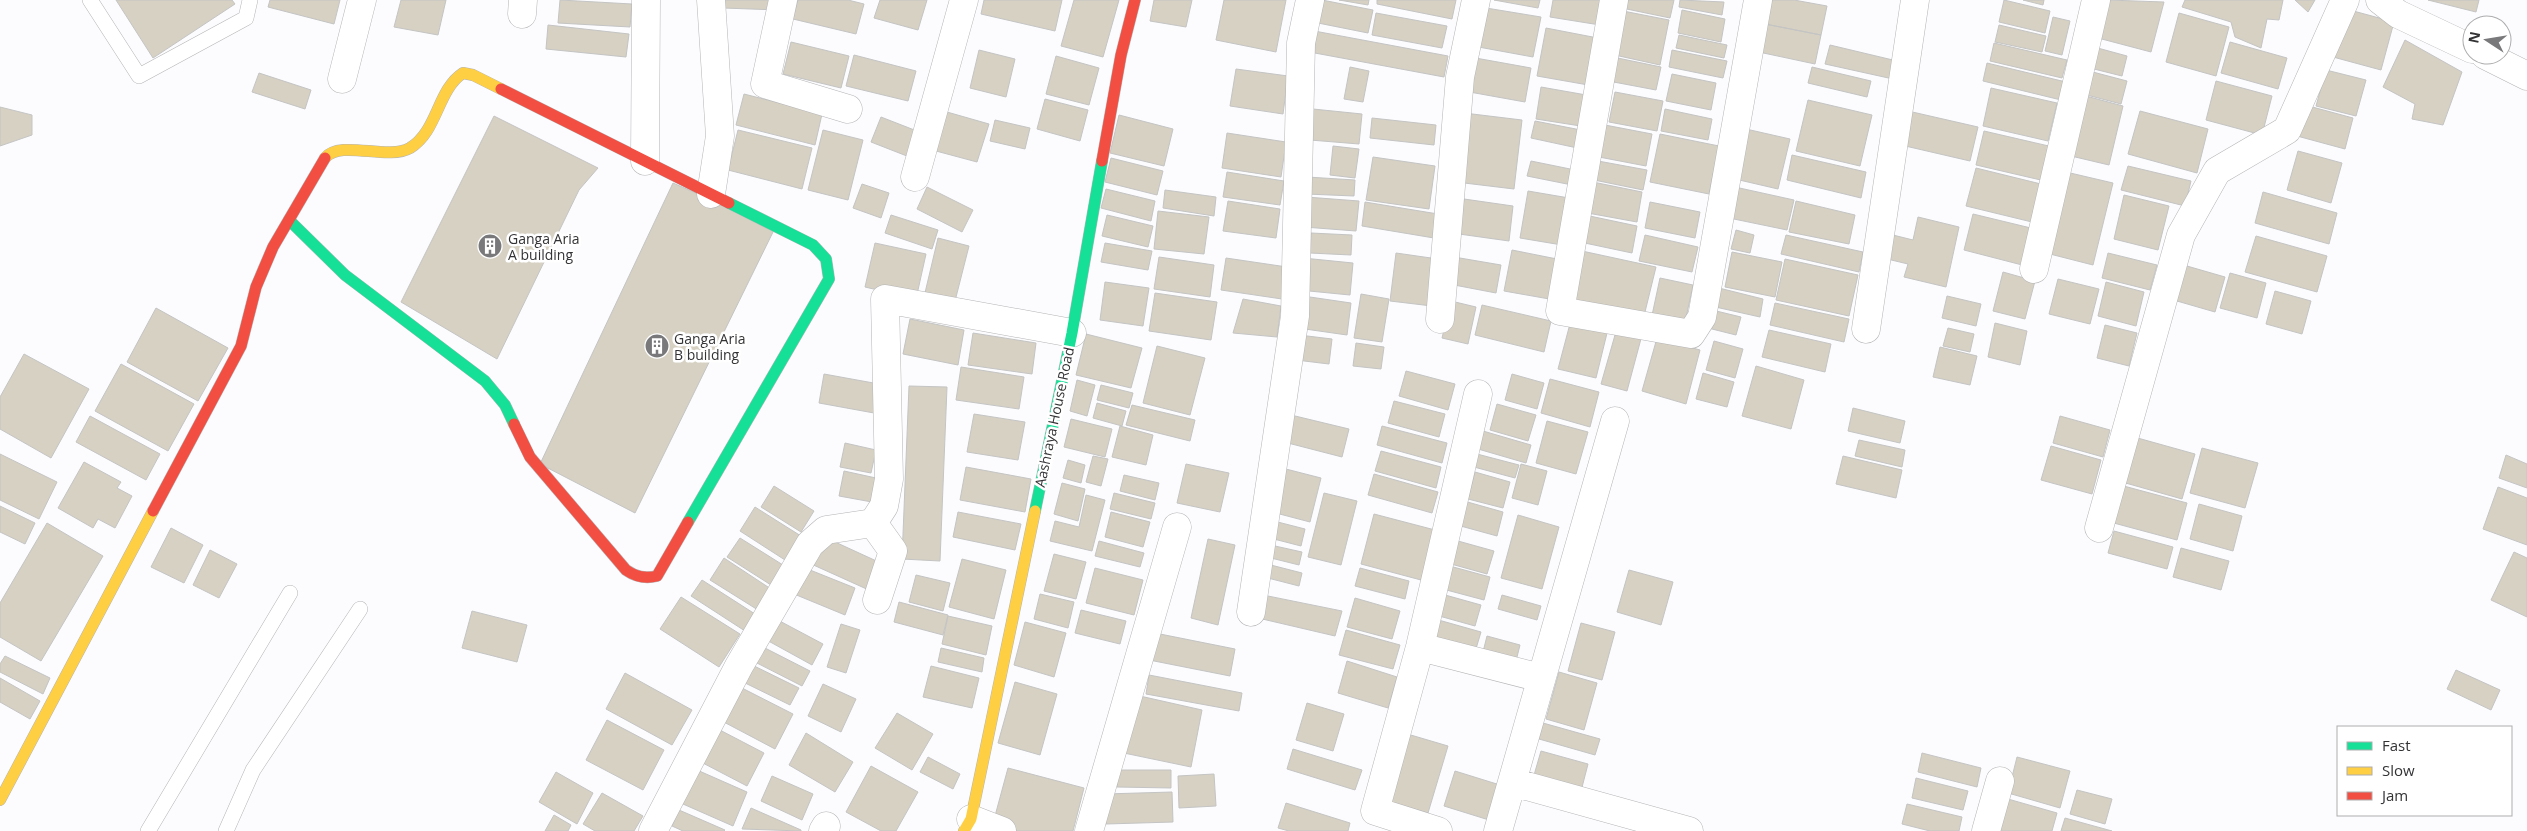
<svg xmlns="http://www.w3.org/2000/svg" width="2527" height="831" font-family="'Open Sans',sans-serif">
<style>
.building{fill:#d6d1c3;stroke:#c4c4c4}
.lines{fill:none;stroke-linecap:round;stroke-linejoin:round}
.lane-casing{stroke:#b5b5b7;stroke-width:16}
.street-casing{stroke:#b5b5b7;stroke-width:29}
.fast-casing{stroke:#b5b5b7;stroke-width:12}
.slow-casing{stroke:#b5b5b7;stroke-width:12}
.jam-casing{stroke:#b5b5b7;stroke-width:12}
.lane{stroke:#fff;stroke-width:15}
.street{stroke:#fff;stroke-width:28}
.fast{stroke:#16e098;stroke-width:11}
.slow{stroke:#ffcf43;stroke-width:11}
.jam{stroke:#f24e42;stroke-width:11}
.labels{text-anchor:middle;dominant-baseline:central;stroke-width:5;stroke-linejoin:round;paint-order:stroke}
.poi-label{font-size:14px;fill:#333336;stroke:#fff;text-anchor:start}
.street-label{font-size:14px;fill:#333336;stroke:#fff}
</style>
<rect width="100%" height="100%" fill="#fcfcfe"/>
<path class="building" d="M116 0H232L235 4 153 58Z
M270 0H340L334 24 268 7Z
M401 0H446L438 35 394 27Z
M560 0 632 4 630 27 558 23Z
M724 0H779L778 10 723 8Z
M798 0H848L864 4 856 34 793 19Z
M880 0H927L918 30 874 18Z
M984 0H1062L1055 31 981 14Z
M1074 0H1119L1103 57 1061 46Z
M1154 0H1192L1186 27 1150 21Z
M1224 0H1286L1276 52 1216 40Z
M1322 0 1373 10 1368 33 1308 21Z
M1339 0H1369L1368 5Z
M1377 0H1456L1452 19 1377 4Z
M1494 0H1540L1538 8Z
M1553 0H1606L1600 25 1550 17Z
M1619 0H1674L1670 18 1617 7Z
M1680 0 1724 2 1722 15 1679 7Z
M1764 0H1794L1827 6 1821 35 1760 23Z
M2004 0 2050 11 2045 33 1999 22Z
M2023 0H2044L2043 5Z
M2108 0 2164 2 2151 52 2098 38Z
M2185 0H2283L2279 20 2267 19 2261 48 2235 37 2231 22 2182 7Z
M2295 0H2315L2308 12Z
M2428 0H2479L2476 12Z
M1480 7 1541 17 1533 57 1473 46Z
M2346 9 2394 22 2381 70 2333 57Z
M1618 10 1669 20 1660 65 1610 54Z
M1682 10 1725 19 1721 42 1678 33Z
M1376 13 1447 26 1442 48 1372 35Z
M2179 13 2229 27 2216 76 2166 62Z
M2053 17 2070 21 2062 55 2045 51Z
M1760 23 1821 35 1815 64 1754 51Z
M548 25 629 34 626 57 546 49Z
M1999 25 2046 36 2042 52 1995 42Z
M1546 28 1603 39 1594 86 1537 76Z
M1309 30 1448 56 1444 77 1304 51Z
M1679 35 1727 45 1724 58 1676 48Z
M2405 40 2462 72 2443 125 2412 119 2415 104 2383 87Z
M791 42 849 56 841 88 783 74Z
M2230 42 2287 58 2278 89 2221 73Z
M1994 43 2067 60 2062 78 1990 61Z
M1830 45 1897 61 1893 79 1825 64Z
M2094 47 2127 56 2122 76 2090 68Z
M979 50 1015 59 1006 97 970 88Z
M1672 50 1727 61 1723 78 1669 67Z
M854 55 916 71 908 101 846 86Z
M1056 56 1099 68 1089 105 1046 94Z
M1608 56 1661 67 1656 90 1603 80Z
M1470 57 1531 68 1525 102 1464 91Z
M1987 63 2066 82 2061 100 1983 81Z
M1350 67 1369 71 1363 102 1344 99Z
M1812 67 1871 81 1867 97 1808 83Z
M1236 69 1288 76 1283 114 1230 106Z
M2326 70 2366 80 2356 116 2316 106Z
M2089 71 2127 81 2121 104 2083 94Z
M259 73 311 90 305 109 252 92Z
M1672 74 1716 83 1711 110 1666 101Z
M2216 81 2272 96 2262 135 2206 120Z
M1541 87 1592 96 1587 127 1536 119Z
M1991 88 2057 103 2048 141 1983 126Z
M1615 92 1663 101 1657 131 1609 122Z
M744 94 822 114 815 145 736 125Z
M2086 96 2123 106 2109 165 2071 156Z
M1045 99 1088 110 1080 141 1037 129Z
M1808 100 1872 115 1860 166 1796 151Z
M2305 105 2353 118 2345 149 2297 136Z
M0 107 32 115V135L0 146Z
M1313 109 1362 114 1359 144 1310 140Z
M1665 109 1712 119 1708 140 1661 131Z
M1908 111 1978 127 1970 161 1901 145Z
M2140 111 2208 129 2197 173 2128 154Z
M947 112 989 124 977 162 936 151Z
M1464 113 1522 120 1514 189 1456 182Z
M1119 115 1173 129 1164 166 1110 153Z
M494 116 598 168 579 190 497 359 401 302Z
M881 117 922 133 912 158 871 142Z
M1372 118 1436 125 1434 145 1370 138Z
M995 120 1030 128 1025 149 990 141Z
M1535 121 1586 131 1582 149 1531 138Z
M1605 125 1652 134 1646 166 1599 157Z
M1746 129 1790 139 1778 189 1735 179Z
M738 130 812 148 802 189 728 170Z
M823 130 863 140 848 200 808 190Z
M1984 131 2053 147 2045 181 1976 165Z
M1227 133 1286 142 1281 177 1222 168Z
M1660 134 1719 146 1709 194 1650 182Z
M1333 146 1359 149 1355 178 1330 175Z
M2298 151 2342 163 2331 203 2287 190Z
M1792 155 1866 172 1861 198 1787 180Z
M1373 157 1435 166 1429 209 1366 200Z
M1111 158 1163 171 1157 195 1105 182Z
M1531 161 1580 171 1577 186 1527 176Z
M1598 161 1647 170 1643 190 1594 180Z
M2128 166 2191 181 2185 206 2121 190Z
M1976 168 2045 185 2036 223 1966 206Z
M1227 172 1284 181 1280 205 1223 197Z
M2066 172 2113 183 2093 265 2046 253Z
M1307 177 1355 180 1354 196 1306 194Z
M1588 181 1642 192 1637 222 1582 212Z
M673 183 775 228 635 513 540 464Z
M862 184 889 193 881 218 853 208Z
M927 187 973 210 962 232 917 209Z
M1735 187 1794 200 1787 230 1729 218Z
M1106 189 1155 201 1151 221 1101 208Z
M1165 190 1216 197 1214 216 1163 208Z
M1528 191 1575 199 1568 246 1520 238Z
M2263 192 2337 213 2329 244 2255 223Z
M2124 195 2169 206 2158 250 2114 239Z
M1306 197 1359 201 1356 231 1304 227Z
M1464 199 1513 206 1509 241 1459 234Z
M1228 201 1280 209 1276 238 1223 231Z
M1796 201 1855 215 1849 244 1789 232Z
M1365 202 1438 214 1434 238 1362 226Z
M1650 202 1700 212 1695 238 1645 228Z
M1158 211 1209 217 1204 254 1154 249Z
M1973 214 2035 229 2026 266 1964 250Z
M891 215 938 230 932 249 885 233Z
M1107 215 1153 226 1148 247 1102 236Z
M1585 215 1637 226 1632 253 1580 242Z
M1918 217 1959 227 1946 287 1904 277 1908 264 1883 258 1889 234 1913 240Z
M1736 230 1754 235 1750 253 1731 249Z
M1311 233 1352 235 1351 255 1310 253Z
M1645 235 1698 247 1692 272 1639 261Z
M1786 235 1863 252 1859 272 1781 254Z
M2256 236 2327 256 2317 292 2245 272Z
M938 238 969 246 954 305 924 297Z
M875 243 926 254 916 299 865 287Z
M1105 243 1152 251 1148 270 1101 262Z
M1512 250 1562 260 1555 300 1504 291Z
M1582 251 1656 267 1644 316 1571 300Z
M1732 252 1782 262 1775 297 1725 287Z
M1396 253 1438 259 1432 306 1390 301Z
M2108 253 2157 265 2150 290 2102 278Z
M1159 257 1214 265 1210 297 1154 289Z
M1454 257 1501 265 1496 293 1449 284Z
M1226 258 1287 267 1282 299 1221 290Z
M1303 258 1353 263 1350 295 1299 290Z
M1785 259 1858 275 1849 316 1776 300Z
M2180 264 2225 277 2215 312 2170 299Z
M2003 272 2035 281 2025 319 1993 311Z
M2230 273 2266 283 2257 318 2220 308Z
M1660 278 1693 285 1684 327 1651 320Z
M2058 279 2099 289 2090 324 2049 314Z
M1105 282 1149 288 1143 326 1100 320Z
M2106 282 2144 292 2136 326 2098 316Z
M1715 287 1763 299 1760 317 1711 306Z
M2275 291 2311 301 2302 334 2266 324Z
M1155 293 1217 302 1211 340 1149 331Z
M1361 294 1389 299 1382 342 1354 338Z
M1303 296 1351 303 1347 335 1298 328Z
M1947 296 1981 304 1976 326 1942 318Z
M1243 299 1281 306 1277 337 1233 333Z
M1451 301 1476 307 1468 344 1442 338Z
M1775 303 1849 319 1844 342 1770 325Z
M1482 305 1551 321 1544 352 1475 335Z
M156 308 228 348 198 401 127 362Z
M1708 309 1741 317 1736 335 1704 327Z
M910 319 964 330 958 365 903 354Z
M1571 320 1608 329 1596 378 1558 369Z
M1995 323 2027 331 2020 365 1988 357Z
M2105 325 2137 333 2129 366 2097 358Z
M1617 328 1642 335 1627 391 1601 384Z
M1948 328 1974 334 1970 352 1943 346Z
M1769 330 1831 344 1825 372 1762 357Z
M973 333 1036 343 1032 374 968 365Z
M1086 334 1142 348 1131 388 1076 375Z
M1299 335 1332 339 1329 364 1296 360Z
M1657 338 1700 350 1686 404 1642 391Z
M1714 341 1743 349 1735 378 1706 370Z
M1356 343 1384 347 1381 369 1353 366Z
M1157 346 1205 358 1190 415 1143 403Z
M1940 347 1977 356 1970 385 1933 377Z
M24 354 89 389 51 458 0 429V397Z
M121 364 194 404 168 451 95 411Z
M1756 366 1804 380 1791 429 1742 416Z
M961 367 1024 377 1019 409 956 400Z
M1406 371 1455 384 1448 410 1399 396Z
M1703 373 1734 382 1727 407 1696 399Z
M824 374 879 384 874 413 819 403Z
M1512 374 1544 383 1537 409 1505 400Z
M1550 379 1599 392 1590 427 1541 413Z
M1077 380 1095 385 1087 416 1070 411Z
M1101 385 1133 393 1129 408 1097 400Z
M909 386 947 387 940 561 902 559Z
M1394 401 1445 414 1439 437 1388 423Z
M1097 403 1126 411 1122 426 1093 418Z
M1497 404 1536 415 1528 441 1490 430Z
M1132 405 1195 420 1190 441 1126 425Z
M1853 408 1905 421 1900 443 1848 431Z
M974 414 1025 422 1018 460 967 452Z
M1291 415 1349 429 1342 457 1284 442Z
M90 416 160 454 146 480 76 442Z
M2060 416 2110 430 2103 457 2053 443Z
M1071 419 1112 429 1105 457 1064 447Z
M1547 421 1588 432 1576 474 1536 463Z
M1120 426 1153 435 1146 465 1112 457Z
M1382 426 1447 443 1442 463 1377 445Z
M1483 431 1531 445 1526 463 1478 449Z
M2134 437 2195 454 2182 499 2122 482Z
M1859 440 1905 450 1902 467 1855 456Z
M845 443 876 450 871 473 840 467Z
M2051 446 2101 460 2092 494 2041 480Z
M2202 448 2258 463 2245 508 2190 493Z
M1381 451 1441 467 1436 488 1375 471Z
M0 454 57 482 39 519 0 500Z
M1477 454 1519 465 1515 478 1474 467Z
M2506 455 2527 464V488L2499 478Z
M1093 456 1108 459 1101 486 1086 482Z
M1843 456 1902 470 1896 498 1836 484Z
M1068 460 1085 465 1081 483 1063 478Z
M84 462 121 482 117 488 132 496 115 528 98 519 93 528 58 508Z
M1186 464 1229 473 1220 512 1177 503Z
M1521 464 1547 471 1538 505 1512 498Z
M966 467 1031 479 1025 512 960 500Z
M1282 468 1321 478 1310 522 1272 512Z
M844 471 876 478 872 502 839 496Z
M1475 472 1510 482 1503 508 1468 499Z
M1374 474 1438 492 1432 513 1368 495Z
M1124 475 1159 483 1155 500 1120 491Z
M1062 483 1085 489 1078 521 1054 514Z
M2120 485 2187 503 2177 540 2110 522Z
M774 486 814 511 801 532 761 507Z
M2498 487 2527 498V545L2483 529Z
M1114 493 1155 503 1151 519 1110 509Z
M1324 493 1357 501 1341 565 1308 557Z
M1086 495 1105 500 1092 551 1050 541 1055 521 1079 527Z
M1464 501 1503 512 1497 536 1457 525Z
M2199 504 2242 516 2233 551 2190 539Z
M0 506 35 523 25 544 0 532Z
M755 507 801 536 785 560 740 531Z
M958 512 1021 524 1015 550 953 537Z
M1111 512 1150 522 1143 547 1105 537Z
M1374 514 1435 530 1421 580 1361 564Z
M1518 515 1559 527 1542 589 1501 578Z
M1270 520 1305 529 1301 546 1266 537Z
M47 523 103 556 41 661 0 637V603Z
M171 528 203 545 184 583 151 567Z
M2114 531 2173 547 2167 569 2108 553Z
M822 536 883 564 871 591 809 563Z
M740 538 783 565 771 585 727 557Z
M1208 539 1235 545 1218 625 1191 618Z
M1099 541 1144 553 1140 567 1095 556Z
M1458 541 1494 551 1487 574 1451 564Z
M1266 544 1302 552 1299 565 1263 556Z
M2181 548 2229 561 2221 590 2173 577Z
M210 550 237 564 219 598 193 585Z
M2514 552 2527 558V617L2491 600Z
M1054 554 1086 562 1076 599 1044 591Z
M724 558 771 589 758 610 710 580Z
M962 559 1006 570 994 619 949 607Z
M1263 563 1302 573 1299 586 1260 576Z
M1446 565 1490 577 1484 600 1439 588Z
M805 568 855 588 845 615 794 594Z
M1095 568 1143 580 1134 615 1086 603Z
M1360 568 1409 581 1405 599 1355 586Z
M1629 570 1673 582 1661 625 1617 612Z
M916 575 950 583 943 611 909 602Z
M702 580 755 614 745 631 691 596Z
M1438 593 1481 605 1475 626 1432 614Z
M1040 594 1074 602 1068 628 1034 619Z
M1263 595 1342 611 1335 636 1258 618Z
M1502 595 1541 606 1537 620 1498 609Z
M681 597 740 634 719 667 660 629Z
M1355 598 1400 611 1392 639 1347 627Z
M899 602 948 615 943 635 894 622Z
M1081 610 1126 621 1120 644 1075 633Z
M472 611 527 625 517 662 462 648Z
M948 616 992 626 986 655 942 644Z
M774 618 823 644 812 665 763 638Z
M1435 619 1481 632 1475 652 1429 639Z
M1025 622 1066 633 1054 677 1014 665Z
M1581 623 1615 632 1602 680 1568 671Z
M841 624 860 630 846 673 827 667Z
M1346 630 1400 645 1393 669 1339 655Z
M1150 632 1235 649 1230 676 1144 659Z
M1487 636 1520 645 1516 661 1483 652Z
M763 647 810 671 802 686 755 662Z
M941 648 984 658 982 672 938 662Z
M5 656 50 678 43 694 0 672V664Z
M1347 661 1397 677 1388 708 1338 693Z
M746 662 799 688 790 705 737 679Z
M931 666 979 678 972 708 923 697Z
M2456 670 2500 690 2491 710 2447 689Z
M1559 672 1597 683 1584 730 1546 719Z
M625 673 692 710 672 745 606 709Z
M1149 675 1242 693 1239 711 1146 694Z
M0 678 40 701 30 719 0 702Z
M1015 682 1057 694 1040 755 998 743Z
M823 684 856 699 841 732 808 716Z
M738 686 793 714 775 749 720 720Z
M1131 694 1202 710 1191 767 1119 752Z
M1307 703 1344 714 1333 751 1296 740Z
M897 713 933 734 912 770 875 748Z
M607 720 664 750 643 790 586 760Z
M1543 723 1600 739 1595 755 1539 739Z
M716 728 764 753 747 786 699 761Z
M806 733 853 762 835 792 789 765Z
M1404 733 1448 746 1428 813 1384 800Z
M1293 749 1362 770 1355 790 1287 769Z
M1541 751 1588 764 1580 795 1532 782Z
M1922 753 1981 768 1977 787 1918 772Z
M928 757 960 774 953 789 920 772Z
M2017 757 2070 771 2060 808 2008 793Z
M871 766 918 792 896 831H881L846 812Z
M1008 768 1084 788 1073 831H1007L992 827Z
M697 770 747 792 733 826 683 804Z
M1118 770H1171V788L1117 787Z
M1455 771 1500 785 1489 820 1444 806Z
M556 772 593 793 577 824 539 802Z
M1214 774 1216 806 1179 808 1178 776Z
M772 776 813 794 802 820 761 801Z
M1916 778 1968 791 1963 810 1912 798Z
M2077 790 2112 799 2105 824 2070 814Z
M1172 792 1173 822 1106 824 1105 794Z
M602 793 643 816 634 831H595L583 824Z
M2001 797 2057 813 2052 831H1992Z
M1286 803 1350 823 1348 831H1289L1278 828Z
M1907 804 1962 817 1959 831H1930L1902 824Z
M751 808 801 830V831L742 829Z
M679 810 725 830 724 831H683L672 826Z
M554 815 571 825 568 831H545Z
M2065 818 2112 831H2061Z"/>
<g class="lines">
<defs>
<path id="lane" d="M90 0 139 76 246 18 250 0
M148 831 290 593
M226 831 253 770 360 609"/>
<path id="street" d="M711 0 720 136 711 194
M783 0 765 84 848 109
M1614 0 1560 311 1691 334 1702 317 1758 0
M2380 0 2398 14 2472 49
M522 14 523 0
M2485 55 2527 76
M342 79 362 0
M645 161 646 0
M915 177 964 0
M2034 269 2096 0
M1440 319 1460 77 1476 0
M1866 329 1915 0
M873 523 893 551 877 600
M2099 528 2181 235 2217 171 2287 130 2345 0
M1251 612 1295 316 1301 43 1310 0
M1420 647 1541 678
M1512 782 1689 831
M971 819 1002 831
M653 831 739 666 810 544 826 530 873 523 884 506 889 479 885 299 1072 333
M823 831 826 826
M1089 831 1177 527
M1438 831 1375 811 1420 647 1478 394
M1498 831 1615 421
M1986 831 2000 781"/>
<path id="fast" d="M289 220 345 275 485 381 505 405 514 424
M1035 511 1072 333 1102 161
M688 522 829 279 826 259 813 245 729 203"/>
<path id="slow" d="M325 158C341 139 387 161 410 148 438 131 437 90 463 73L473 75 501 89
M0 800 153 511
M964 831 971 819 1035 511"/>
<path id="jam" d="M501 89 729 203
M1102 161 1121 55 1135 0
M514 424 530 457 626 570C636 577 645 579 657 576L688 522
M153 511 241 346 256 287 273 247 325 158"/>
</defs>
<use href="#lane" class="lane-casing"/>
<use href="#street" class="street-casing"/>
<use href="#fast" class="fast-casing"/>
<use href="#slow" class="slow-casing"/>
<use href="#jam" class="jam-casing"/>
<use href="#lane" class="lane"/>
<use href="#street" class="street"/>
<use href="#fast" class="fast"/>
<use href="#slow" class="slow"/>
<use href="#jam" class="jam"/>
</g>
<defs>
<symbol id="building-disc" viewBox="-11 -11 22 22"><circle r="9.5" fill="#79797c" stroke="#fff"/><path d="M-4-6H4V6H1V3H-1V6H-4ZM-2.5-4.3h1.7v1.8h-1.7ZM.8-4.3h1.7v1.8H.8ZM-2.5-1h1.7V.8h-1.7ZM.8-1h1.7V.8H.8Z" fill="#fff"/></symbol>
</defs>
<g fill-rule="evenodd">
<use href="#building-disc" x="476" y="232" width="28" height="28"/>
<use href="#building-disc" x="643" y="332" width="28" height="28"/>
</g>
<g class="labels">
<g class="poi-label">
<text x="508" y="238">Ganga Aria<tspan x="508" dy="16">A building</tspan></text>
<text x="674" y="338">Ganga Aria<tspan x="674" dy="16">B building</tspan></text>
</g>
<g class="street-label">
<text transform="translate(1054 417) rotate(-78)">Aashraya House Road</text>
</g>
</g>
<rect x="2337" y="726" width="175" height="90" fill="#ffffff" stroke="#adadaf"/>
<rect x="2347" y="742" width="25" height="8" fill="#16e098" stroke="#adadaf"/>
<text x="2382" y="751" font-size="15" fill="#333336">Fast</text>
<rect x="2347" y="767" width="25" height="8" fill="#ffcf43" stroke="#adadaf"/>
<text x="2382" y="776" font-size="15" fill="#333336">Slow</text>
<rect x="2347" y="792" width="25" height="8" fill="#f24e42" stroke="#adadaf"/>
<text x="2382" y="801" font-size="15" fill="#333336">Jam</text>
<g transform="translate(2487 40) rotate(282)"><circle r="24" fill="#ffffff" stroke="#adadaf"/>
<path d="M0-4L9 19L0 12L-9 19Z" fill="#79797c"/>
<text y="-8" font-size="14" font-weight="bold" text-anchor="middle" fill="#333336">N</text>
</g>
</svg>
